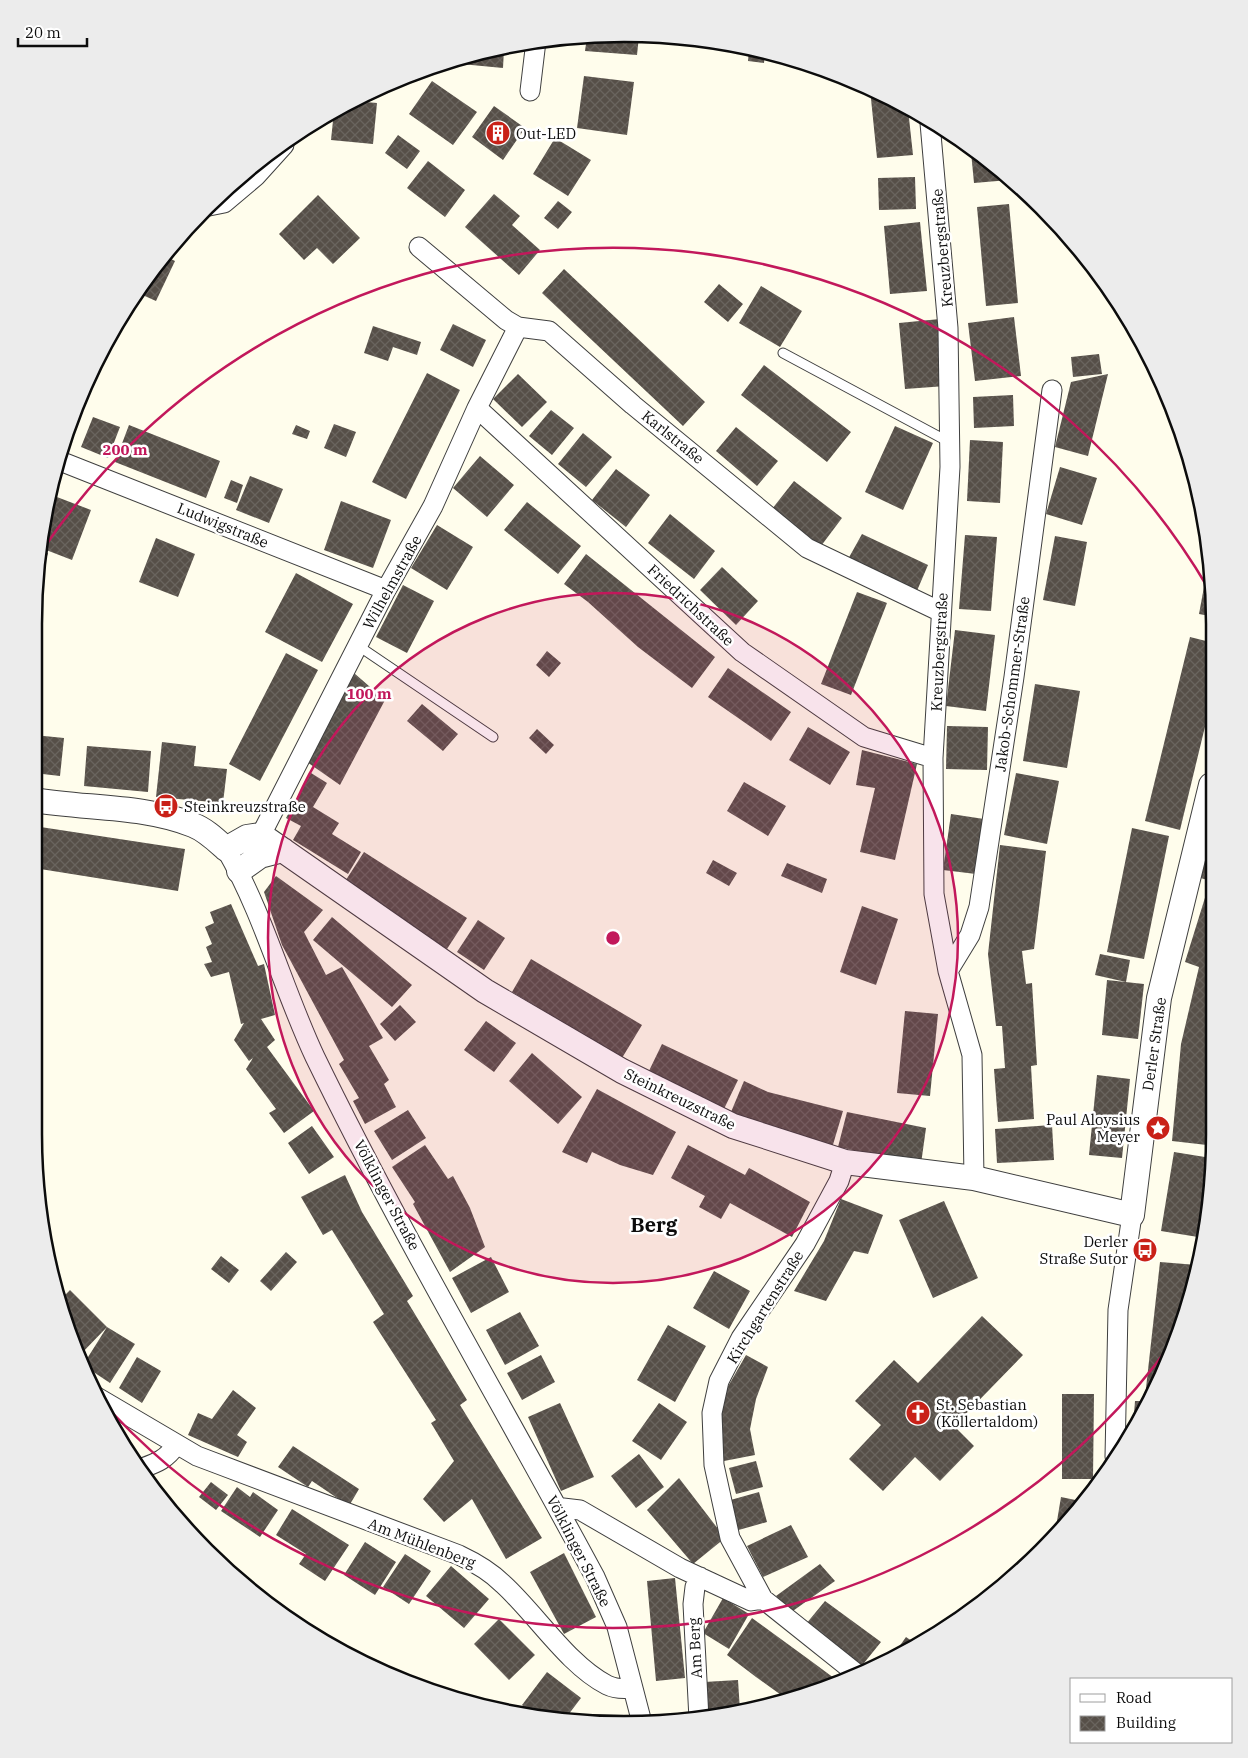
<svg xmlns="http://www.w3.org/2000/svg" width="1248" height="1758" font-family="'IBM Plex Serif',serif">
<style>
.building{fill:url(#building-cross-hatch)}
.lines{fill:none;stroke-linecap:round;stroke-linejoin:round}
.service-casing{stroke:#3f3f3f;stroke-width:11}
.minor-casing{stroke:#3f3f3f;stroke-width:21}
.tertiary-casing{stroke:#3f3f3f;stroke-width:26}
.service{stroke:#fff;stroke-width:9}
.minor{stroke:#fff;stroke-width:19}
.tertiary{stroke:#fff;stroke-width:24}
.ring{fill:none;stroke:#c2185b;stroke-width:2.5}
.labels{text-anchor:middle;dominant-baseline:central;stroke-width:5;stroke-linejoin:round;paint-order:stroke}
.poi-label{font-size:15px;fill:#0c0c0c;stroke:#fff;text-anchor:start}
.street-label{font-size:15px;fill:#0c0c0c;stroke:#fff}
.district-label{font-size:20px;font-weight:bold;fill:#0c0c0c;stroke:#fff}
.rim{fill:none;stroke:#0c0c0c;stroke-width:2.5}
.centre{fill:#c2185b;stroke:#fff;stroke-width:2.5}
.ring-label{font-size:15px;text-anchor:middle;font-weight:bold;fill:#c2185b;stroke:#fff;stroke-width:5;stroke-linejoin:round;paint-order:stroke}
</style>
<defs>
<pattern id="building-cross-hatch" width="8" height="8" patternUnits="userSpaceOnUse" patternTransform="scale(1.25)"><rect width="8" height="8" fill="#564f48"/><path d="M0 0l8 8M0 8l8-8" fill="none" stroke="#69645e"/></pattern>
</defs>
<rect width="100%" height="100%" fill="#fffdec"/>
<path class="building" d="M639 36 637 55 585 51 587 37Z
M504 49 503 68 461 64V59Z
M749 49 765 52 764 63 748 61Z
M584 76 634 82 627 135 577 128Z
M432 81 477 112 453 145 409 114Z
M870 89 885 95 908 109 913 155 877 158Z
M354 101 377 103 373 144 331 140 334 111Z
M494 106 525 128 503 160 472 137Z
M398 135 420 151 407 169 385 153Z
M555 138 591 160 568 196 533 174Z
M971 152H977L984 156 1009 180 974 183Z
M428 161 465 190 445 217 407 188Z
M915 177 916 209 879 210 878 178Z
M494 194 520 216 512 225 540 250 519 275 465 227Z
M318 195 360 238 333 264 317 248 304 260 279 234Z
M558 201 572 212 558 229 544 218Z
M1009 204 1018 303 986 306 977 207Z
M920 222 927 291 890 294 884 226Z
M165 256 175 261 156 301 138 293Z
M564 269 705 402 683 426 542 293Z
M719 284 743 304 728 322 704 302Z
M761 286 802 311 780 347 739 323Z
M1014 317 1021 376 975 381 968 323Z
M940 319 946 386 905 389 899 323Z
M453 324 486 340 473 367 440 350Z
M373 326 421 342 417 355 393 347 388 361 364 353Z
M1099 354 1102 374 1073 377 1071 357Z
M764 365 851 432 827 462 741 395Z
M427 373 460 390 406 499 372 482Z
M518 374 547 402 522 427 493 399Z
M1108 374 1088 456 1055 447 1071 382Z
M1013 395 1014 426 974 428 973 397Z
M551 410 574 428 552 455 529 436Z
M93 417 120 427 108 458 81 447Z
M334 424 356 432 346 457 324 448Z
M129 425 220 461 206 498 115 462Z
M296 425 310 431 307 439 292 434Z
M895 426 933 443 903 510 865 492Z
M736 427 778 461 757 486 716 451Z
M583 433 612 457 586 487 558 464Z
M970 440 1003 442 1000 503 967 501Z
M480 456 514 485 487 517 453 488Z
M1060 467 1097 478 1082 525 1046 514Z
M616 469 650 495 626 527 592 500Z
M250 476 283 489 269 523 236 510Z
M231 480 243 485 237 503 224 498Z
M794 481 842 518 821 546 772 509Z
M49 494 91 510 72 560 41 548 45 509Z
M341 501 391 520 373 568 324 550Z
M527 502 581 546 558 574 504 530Z
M670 514 715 551 694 579 648 543Z
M437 525 473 547 447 590 411 568Z
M1204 526 1208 541 1202 540Z
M862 534 928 565 916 593 847 561Z
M965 535 997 537 991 611 959 609Z
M1055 536 1087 542 1075 606 1043 600Z
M156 538 195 554 178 597 139 582Z
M41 550 48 553 39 580 38 579Z
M586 554 715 657 692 688 638 647 588 602 564 584Z
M1208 565H1209L1210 616 1199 614Z
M722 567 758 601 736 625 700 590Z
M296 573 353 604 322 662 265 632Z
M403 585 434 601 407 653 376 637Z
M857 592 887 603 851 695 821 684Z
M955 630 995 635 986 711 946 706Z
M1190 637 1210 642V706L1180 830 1145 821Z
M547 651 561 663 549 677 536 665Z
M286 653 318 670 260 781 229 764Z
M728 668 791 712 771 741 708 697Z
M354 673 385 700 340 785 307 762Z
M1035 684 1080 691 1067 768 1023 761Z
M422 704 458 734 443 751 407 721Z
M947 726 988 727 987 770 946 769Z
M808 727 850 752 830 785 789 760Z
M537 729 554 745 546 754 529 738Z
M34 735 64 738 60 776 34 773Z
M162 742 196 746 194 766 227 769 223 803 156 797Z
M87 746 151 751 148 792 84 786Z
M862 750 917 764 895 860 860 852 875 788 856 785Z
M311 773 327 783 313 807 339 823 332 834 361 852 348 874 293 840 301 826 286 818Z
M1016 773 1059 781 1047 844 1004 835Z
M744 782 786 806 768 836 727 811Z
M951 814 984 819 976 874 943 870Z
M34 826 185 849 178 891 34 868Z
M1132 828 1169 836 1144 959 1107 952Z
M1211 830V881L1197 877Z
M1000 845 1046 851 1034 949 1022 951 1026 984 1032 983 1037 1065 1031 1066 1034 1119 998 1122 994 1069 1005 1068 1002 1026H996L988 954Z
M364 852 467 918 447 949 344 883Z
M713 860 737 873 729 886 706 873Z
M787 863 827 879 822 893 781 876Z
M276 876 323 910 304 932 326 975 342 967 383 1038 369 1046 389 1080 384 1084 396 1107 365 1124 353 1101 359 1098 339 1064 344 1060 282 945 264 892Z
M1208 888 1211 889 1213 1093 1207 1145 1172 1141 1181 1044 1199 967 1185 962Z
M231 904 258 966 264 964 275 1015 261 1019 275 1040 267 1047 314 1111 284 1133 269 1113 276 1109 246 1069 253 1058 249 1061 234 1040 244 1023 241 1024 229 972 211 977 204 964 212 962 206 947 212 944 205 927 214 923 210 912Z
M862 906 898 919 876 985 840 972Z
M332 917 412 985 392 1007 313 940Z
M478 920 505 938 484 970 457 952Z
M1100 954 1130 960 1126 982 1095 975Z
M531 959 642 1025 622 1058 512 992Z
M1107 980 1144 984 1138 1039 1102 1035Z
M400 1005 416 1022 395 1041 380 1024Z
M905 1011 938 1014 930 1096 897 1093Z
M486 1021 516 1043 494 1072 464 1050Z
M662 1044 738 1080 723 1111 647 1075Z
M532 1053 582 1097 558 1124 509 1081Z
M1097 1075 1130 1079 1122 1158 1089 1155Z
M744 1081 768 1092 843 1111 832 1148 731 1112Z
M597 1089 676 1132 653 1175 620 1165 592 1152 587 1163 562 1152Z
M408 1110 426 1138 392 1160 374 1131Z
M847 1112 926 1128 921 1164 838 1147Z
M1052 1125 1054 1160 997 1163 995 1129Z
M312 1126 334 1157 309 1174 288 1143Z
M425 1145 448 1179 453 1176 470 1208 485 1247 450 1272 413 1204 415 1202 392 1167Z
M688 1145 745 1175 749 1168 810 1202 792 1237 730 1203 721 1219 699 1207 705 1196 671 1178Z
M1174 1152 1211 1158 1198 1237 1161 1231Z
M345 1175 362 1212 413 1296 407 1301 467 1400 460 1405 542 1538 506 1559 472 1499 444 1522 423 1499 454 1461 431 1423 436 1420 373 1322 384 1314 332 1230 323 1235 301 1197Z
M841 1199 883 1215 868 1254 854 1251 826 1301 794 1291 824 1241Z
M944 1201 978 1278 933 1298 899 1220Z
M286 1252 297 1262 271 1291 260 1281Z
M221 1256 239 1270 229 1283 211 1269Z
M491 1257 509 1292 471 1313 452 1278Z
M1160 1262 1197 1265 1194 1287 1156 1389 1146 1388Z
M714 1271 750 1291 729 1329 693 1308Z
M70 1290 107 1327 135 1344 110 1383 83 1365 107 1327 80 1355 59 1301Z
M520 1312 539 1346 505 1365 486 1330Z
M982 1316 1023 1355 954 1426 974 1446 940 1481 915 1457 883 1491 849 1459 881 1425 855 1401 894 1360 918 1383Z
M668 1325 706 1346 675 1402 637 1380Z
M541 1355 555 1382 522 1400 507 1373Z
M746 1355 768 1367 756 1399 750 1429 755 1455 724 1461 719 1429 726 1390Z
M137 1357 161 1371 142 1403 119 1388Z
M233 1390 256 1408 237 1435 247 1442 238 1457 188 1435 198 1413 212 1419Z
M1062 1394H1094L1093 1479H1062Z
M1135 1401H1149L1133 1427Z
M560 1403 594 1477 561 1491 528 1417Z
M659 1403 687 1422 661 1460 632 1441Z
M293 1446 359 1489 349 1506 312 1481 308 1487 278 1467Z
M639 1454 664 1487 636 1508 611 1476Z
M756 1461 763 1487 736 1494 729 1468Z
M679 1478 725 1538 693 1564 647 1510Z
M211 1482 228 1495 216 1510 199 1497Z
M237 1487 250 1497 253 1492 278 1510 260 1537 221 1511Z
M759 1492 767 1522 735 1531 727 1501Z
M1061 1497 1085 1502 1055 1533Z
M292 1509 349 1545 325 1581 299 1564 306 1554 276 1535Z
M791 1525 808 1557 763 1577 747 1546Z
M365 1542 396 1562 375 1595 344 1575Z
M564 1553 596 1617 564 1634 530 1572Z
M405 1554 431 1571 409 1604 383 1587Z
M820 1564 835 1581 790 1613 776 1596Z
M451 1566 489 1599 464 1628 426 1596Z
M675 1578 685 1678 656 1681 647 1581Z
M723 1598 749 1614 729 1649 703 1633Z
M825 1601 881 1642 860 1668 806 1624Z
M752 1618 811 1661 838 1681 788 1700 756 1677 727 1655Z
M499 1619 535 1655 509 1680 474 1644Z
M906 1637 915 1643 889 1661Z
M547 1672 581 1698 565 1719 538 1717 522 1705Z
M738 1680 740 1711 706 1718 704 1682Z"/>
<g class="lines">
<defs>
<path id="service" d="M783 353 949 442
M357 645 493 737"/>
<path id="minor" d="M530 91 536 41
M930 123 948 328 950 467 933 758 934 894 948 971 972 1055 974 1178
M209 206 224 203 256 176 284 145
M419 247 506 320 518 327 549 331 633 405 807 548 941 612
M477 408 742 652 864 737 933 758
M60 461 386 590
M261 835 386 590 433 506 477 408 518 327
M226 849C264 915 283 989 315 1057 401 1234 502 1404 595 1577L617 1627 641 1719
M948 971 970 935 979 907 1014 677 1052 390
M845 1162 839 1181 805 1244 741 1338 719 1381 712 1413 714 1465 730 1538 763 1599 857 1674
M95 1396 197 1456 459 1555C476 1563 490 1571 503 1584 536 1614 568 1665 607 1685 615 1689 625 1689 633 1688
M1115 1457 1118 1310 1132 1215
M140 1469C156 1463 166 1460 176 1445
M559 1510 563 1508 580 1510 680 1568 751 1601 763 1599
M699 1719 693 1604 695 1587 700 1577"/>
<path id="tertiary" d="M34 800C86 809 143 805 193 825 206 830 216 840 226 849L247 837 261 835 485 991 622 1071 733 1126 845 1162 974 1178 1132 1215 1159 998 1211 785
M239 871 260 856 283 850"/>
</defs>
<use href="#service" class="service-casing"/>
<use href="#minor" class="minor-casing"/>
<use href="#tertiary" class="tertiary-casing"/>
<use href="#service" class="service"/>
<use href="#minor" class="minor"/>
<use href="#tertiary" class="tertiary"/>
</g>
<circle cx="613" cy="938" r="345" fill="#c2185b" fill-opacity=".12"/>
<g class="ring">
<circle cx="613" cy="938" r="345"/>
<path d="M1171 1344A690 690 0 0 1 96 1395M41 552A690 690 0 0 1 1208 588"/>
</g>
<defs>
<symbol id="building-disc" viewBox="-11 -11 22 22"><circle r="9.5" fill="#c92118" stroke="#fff"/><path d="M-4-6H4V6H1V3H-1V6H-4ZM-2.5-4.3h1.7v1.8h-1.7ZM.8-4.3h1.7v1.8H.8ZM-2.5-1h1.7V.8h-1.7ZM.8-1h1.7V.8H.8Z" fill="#fff"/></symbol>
<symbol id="bus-disc" viewBox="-11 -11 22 22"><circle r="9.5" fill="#c92118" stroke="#fff"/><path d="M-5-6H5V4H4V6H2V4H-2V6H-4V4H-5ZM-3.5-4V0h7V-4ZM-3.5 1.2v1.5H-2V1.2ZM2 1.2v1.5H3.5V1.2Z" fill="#fff"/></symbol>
<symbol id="sight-disc" viewBox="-11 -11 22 22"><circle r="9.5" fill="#c92118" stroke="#fff"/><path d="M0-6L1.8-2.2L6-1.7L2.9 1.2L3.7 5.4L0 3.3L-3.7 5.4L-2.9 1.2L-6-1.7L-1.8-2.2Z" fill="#fff"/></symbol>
<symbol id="church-disc" viewBox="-11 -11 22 22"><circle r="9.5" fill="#c92118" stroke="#fff"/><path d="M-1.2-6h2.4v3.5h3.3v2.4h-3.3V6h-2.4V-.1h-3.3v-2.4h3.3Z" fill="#fff"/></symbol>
</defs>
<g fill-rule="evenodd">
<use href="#building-disc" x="484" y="119" width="28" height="28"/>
<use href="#bus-disc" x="152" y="792" width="28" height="28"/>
<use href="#sight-disc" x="1144" y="1114" width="28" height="28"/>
<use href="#bus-disc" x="1131" y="1236" width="28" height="28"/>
<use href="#church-disc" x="904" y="1399" width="28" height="28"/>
</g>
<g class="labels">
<g class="poi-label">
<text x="516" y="133">Out-LED</text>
<text x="184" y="806">Steinkreuzstraße</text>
<text x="1140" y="1119" text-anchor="end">Paul Aloysius<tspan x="1140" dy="17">Meyer</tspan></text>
<text x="1128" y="1241" text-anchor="end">Derler<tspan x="1128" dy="17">Straße Sutor</tspan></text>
<text x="936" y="1404">St. Sebastian<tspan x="936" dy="17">(Köllertaldom)</tspan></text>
</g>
<g class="street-label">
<text transform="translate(942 248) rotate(-95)">Kreuzbergstraße</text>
<text transform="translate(673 437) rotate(39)">Karlstraße</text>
<text transform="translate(223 525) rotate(22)">Ludwigstraße</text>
<text transform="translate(392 582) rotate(-61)">Wilhelmstraße</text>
<text transform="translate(691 605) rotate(43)">Friedrichstraße</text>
<text transform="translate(939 652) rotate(-87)">Kreuzbergstraße</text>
<text transform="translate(1012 684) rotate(-82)">Jakob-Schommer-Straße</text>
<text transform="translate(1154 1044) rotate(-82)">Derler Straße</text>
<text transform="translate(680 1099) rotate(26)">Steinkreuzstraße</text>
<text transform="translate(387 1195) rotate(62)">Völklinger Straße</text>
<text transform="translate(765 1307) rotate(-58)">Kirchgartenstraße</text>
<text transform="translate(422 1543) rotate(21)">Am Mühlenberg</text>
<text transform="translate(579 1551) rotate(63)">Völklinger Straße</text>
<text transform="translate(695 1648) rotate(-93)">Am Berg</text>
</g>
<g class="district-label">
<text x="654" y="1224">Berg</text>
</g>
</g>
<path d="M0 0H1248V1758H0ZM624 42H624A582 582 0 0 1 1206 624V1134A582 582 0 0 1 624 1716H624A582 582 0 0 1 42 1134V624A582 582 0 0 1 624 42Z" fill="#ececec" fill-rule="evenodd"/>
<path class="rim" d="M624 42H624A582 582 0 0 1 1206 624V1134A582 582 0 0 1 624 1716H624A582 582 0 0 1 42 1134V624A582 582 0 0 1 624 42Z"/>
<circle cx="613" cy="938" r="8" class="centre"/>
<g class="ring-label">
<text x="125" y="455">200 m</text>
<text x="369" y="699">100 m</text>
</g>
<rect x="1070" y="1678" width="162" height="65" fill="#ffffff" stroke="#9e9e9e"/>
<rect x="1080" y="1694" width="25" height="8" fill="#ffffff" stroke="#9e9e9e"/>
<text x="1116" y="1703" font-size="15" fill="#0c0c0c">Road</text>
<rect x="1080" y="1716" width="25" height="15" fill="url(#building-cross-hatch)" stroke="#9e9e9e"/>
<text x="1116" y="1728" font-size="15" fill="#0c0c0c">Building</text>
<path d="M18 38v8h69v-8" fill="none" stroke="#0c0c0c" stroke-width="2.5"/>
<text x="25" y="38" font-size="15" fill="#0c0c0c" stroke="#ffffff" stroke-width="4" paint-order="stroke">20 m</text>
</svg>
